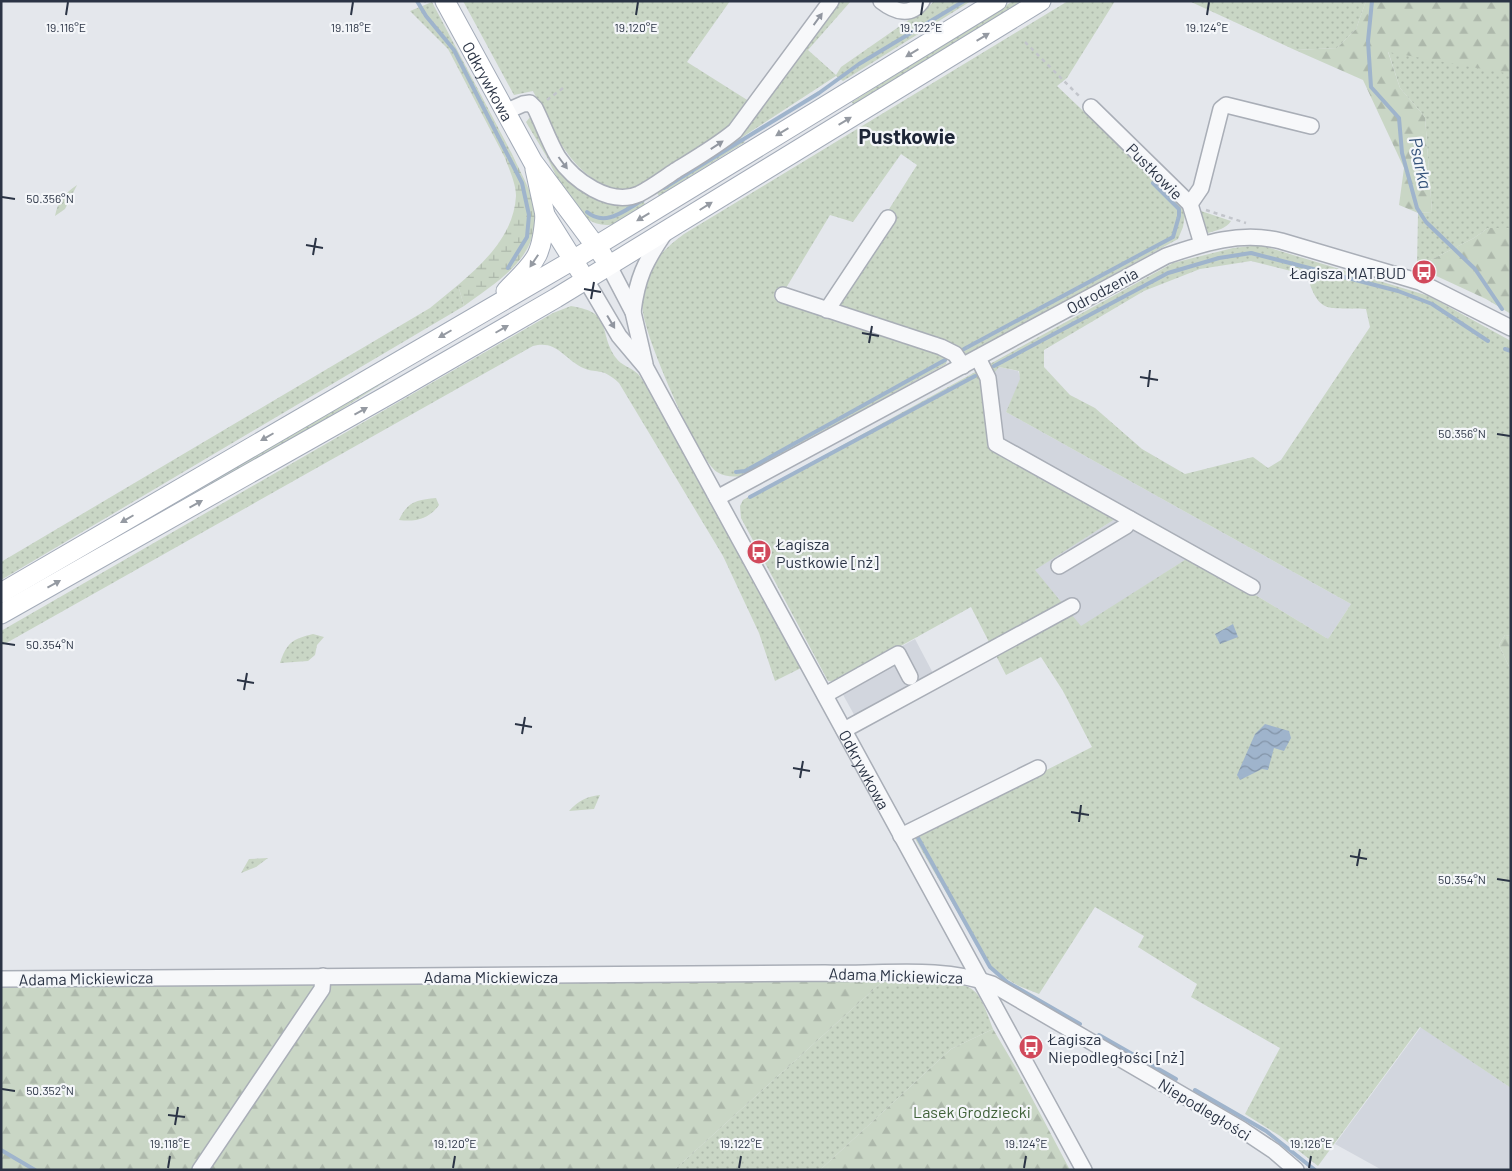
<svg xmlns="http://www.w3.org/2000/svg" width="1512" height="1171" font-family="Barlow,sans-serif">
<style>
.built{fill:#d2d6de}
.grass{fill:url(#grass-dots);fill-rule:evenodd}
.forest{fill:url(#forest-firs)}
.wetland{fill:url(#wetland-marsh)}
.water{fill:url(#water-waves)}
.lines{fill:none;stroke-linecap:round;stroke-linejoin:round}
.stream{stroke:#9fb4cc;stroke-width:4}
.minor-casing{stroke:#a9aeb7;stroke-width:18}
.major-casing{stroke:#a3abb8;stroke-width:21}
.path{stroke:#c2c5cb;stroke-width:2.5;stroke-dasharray:4 4;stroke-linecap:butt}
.minor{stroke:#f7f8fa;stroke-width:15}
.major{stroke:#fff;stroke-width:19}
.oneway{fill:#9196a0}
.oneway2{fill:#959aa2}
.ticks{fill:none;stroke:#2b3445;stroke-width:2}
.labels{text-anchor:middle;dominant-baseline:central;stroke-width:4.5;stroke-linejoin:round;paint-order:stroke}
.street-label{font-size:16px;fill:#2b3445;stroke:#f4f6f9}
.poi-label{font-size:16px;fill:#2b3445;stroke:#f4f6f9;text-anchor:start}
.park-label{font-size:16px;fill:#3f6138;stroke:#f4f6f9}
.water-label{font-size:18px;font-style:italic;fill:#34527a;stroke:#f4f6f9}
.district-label{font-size:21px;font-weight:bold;fill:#1d2536;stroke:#f4f6f9}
.ticks-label{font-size:12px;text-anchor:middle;fill:#2b3445;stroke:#f4f6f9;stroke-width:4.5;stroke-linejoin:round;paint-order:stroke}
</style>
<defs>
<pattern id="grass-dots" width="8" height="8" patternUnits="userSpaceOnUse" patternTransform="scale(1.25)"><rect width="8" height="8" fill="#c9d6c5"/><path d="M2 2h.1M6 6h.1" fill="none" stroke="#adb8ab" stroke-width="1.8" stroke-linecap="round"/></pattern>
<pattern id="forest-firs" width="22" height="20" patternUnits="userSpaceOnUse" patternTransform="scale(1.25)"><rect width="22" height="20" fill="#c9d6c5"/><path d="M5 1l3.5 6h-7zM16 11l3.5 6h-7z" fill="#adb8ab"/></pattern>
<pattern id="wetland-marsh" width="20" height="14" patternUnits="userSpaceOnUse" patternTransform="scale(1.25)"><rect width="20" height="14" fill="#c9d6c5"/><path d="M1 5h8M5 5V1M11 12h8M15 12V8" fill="none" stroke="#adb8ab"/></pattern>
<pattern id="water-waves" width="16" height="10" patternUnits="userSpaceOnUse" patternTransform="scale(1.25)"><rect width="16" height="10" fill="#9fb4cc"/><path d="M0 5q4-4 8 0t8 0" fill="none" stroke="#8293a7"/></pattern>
</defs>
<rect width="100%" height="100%" fill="#e4e7ec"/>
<path class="built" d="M999 367 1018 371 1021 379 1006 412 1351 604 1328 639 1191 556 1081 627 1034 570 1115 519 990 448 979 377Z
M915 639 934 675 857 720 836 682Z
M1421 1027 1511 1088V1167L1508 1170H1382L1335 1144Z"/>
<path class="grass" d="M463 1H730L687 62 752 103 739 122 633 192C577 189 555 135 533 91L514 95Z
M836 1H851L808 50 836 75 841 67 910 19 925 11 934 1H971L843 81 836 76 741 138 745 142 659 196 654 188 710 156Z
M1013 1H1028L854 106 852 102Z
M1068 1H1115L1067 78 1057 86 1186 209 1183 227 1178 239 965 356 839 310V301L886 214 917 165 901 154 853 222 830 215 780 298 948 356 946 364 742 476C733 477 725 477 717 472 697 458 652 351 646 325 642 313 641 299 643 287 648 264 666 247 684 234Z
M1189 1H1366L1356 29 1337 48 1295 50Z
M1511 1V230L1488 228 1474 238 1417 267 1418 213 1432 212 1425 117 1400 88 1388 51 1431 59Z
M432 2 513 156 505 158 448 49 410 11Z
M531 116 571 178 641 197 646 206C635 213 621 225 608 225 576 226 560 183 548 159 541 147 533 134 526 122Z
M77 185 65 209 55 216C58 201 64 194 77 185Z
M1198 210 1231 221C1226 229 1217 230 1208 233L1202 224Z
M1260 245 1429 296 1511 341V636L1505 635 1499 645 1511 671V1088L1420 1027 1318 1166 1280 1136 1245 1114 1280 1048 1191 997 1197 984 1138 947 1144 936 1095 907 1039 994 1019 986 991 970 914 837 1092 747 1063 691 1041 657 1006 675 971 607 836 682 828 681 741 518 740 506 743 500 1173 263 1233 248ZM1251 261 1307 275C1319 316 1328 307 1366 309L1370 327 1281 460 1268 468 1253 457 1185 474 1142 449 1095 408 1070 395 1044 367V350L1144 291 1200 269ZM999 367 1019 371 1020 379 1006 412 1351 604 1328 639 1191 556 1081 626 1035 570 1115 519 990 448 979 377 994 373Z
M458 285 464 306 1 580V562L430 308Z
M571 306C615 313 597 331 616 358 622 366 631 367 638 374 641 377 644 383 647 387L801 668 775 681 759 633 723 556 619 383C601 366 597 375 581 367 563 357 556 340 533 346L1 646V631L553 313Z
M385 379 388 380 305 432 1 603Z
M436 498 439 505C429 519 416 522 399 520 408 501 417 500 436 498Z
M313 634 324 637 317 645 315 655 308 661 280 663C287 642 293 639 313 634Z
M600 795 594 809 569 811C579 800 586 797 600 795Z
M268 858 256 867 241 873 249 859Z
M938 981C979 984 979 992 993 1029L951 1049 820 1170H674L882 982Z"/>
<path class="forest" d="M1366 1H1511V74L1388 52 1400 88 1425 117 1432 212 1418 213 1399 205 1404 168 1363 80 1295 50 1337 48 1356 29Z
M1488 228H1511V314L1486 299 1417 267 1474 238Z
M1505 635 1511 636V671L1499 645Z
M327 980 882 982 674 1170H1V986Z
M993 1029 1016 1068 1070 1170H820L951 1049Z"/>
<path class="wetland" d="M513 156C519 170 529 186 533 202 545 255 500 279 464 306L458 285C485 262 514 234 516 196 516 184 509 169 505 158Z"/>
<path class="water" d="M1233 624 1238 637 1220 644 1215 634Z
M1265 724 1289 731 1291 738 1284 751 1274 748 1268 770 1262 769 1240 780 1237 775 1255 734Z"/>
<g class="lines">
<path class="stream" d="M417 1 426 16 454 50 522 183 529 215 527 237 508 268
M1372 1 1368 41 1371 87 1399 118 1402 153 1417 208 1426 222 1475 269 1502 309
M664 188 819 93 859 64 964 1
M587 212C606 228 626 209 643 200
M964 349 1173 237 1179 216V209L1153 183
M1505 349 1511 351
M994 366 1168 273 1219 258 1251 253 1398 291 1432 304 1488 341
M736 472 745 471 945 360
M750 497 975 376
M917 836 990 967 1007 982 1080 1024
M1099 1035 1176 1079
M1195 1090 1266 1131 1315 1170
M1 1150 35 1170"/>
<defs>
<g id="minor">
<path d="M881 1C895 12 911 17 922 1"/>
<path d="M1091 107 1190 204 1202 244"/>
<path d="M505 112 523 104 530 103 535 108C543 124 549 142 558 157 573 180 610 207 639 194 651 188 663 179 675 171 696 158 717 146 735 131L831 1"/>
<path d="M1190 204 1201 188 1221 109 1226 105 1311 126"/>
<path d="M609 266 633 312 645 364"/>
<path id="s1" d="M586 280 619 336 646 368 1084 1170"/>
<path d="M783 295 941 347 955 354 963 366"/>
<path d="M827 310 888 218"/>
<path d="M633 312C637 278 645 262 664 234"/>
<path d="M978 358 988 378 996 444 1252 587"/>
<path d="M717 498 1166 256C1204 243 1241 231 1281 241L1420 282 1511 328"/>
<path d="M1059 566 1126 526 1130 519"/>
<path d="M825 695 898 654 910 677"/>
<path d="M844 730 1072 606"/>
<path d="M901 836 1038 768"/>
<path d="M1 979 825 973C881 975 939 965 992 984L1241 1129 1274 1151 1296 1170"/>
<path d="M200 1170 322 989 323 976"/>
</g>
<g id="major">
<path id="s2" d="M445 1 533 162 603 256"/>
<path d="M535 169 545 215 580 271"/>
<path d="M506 291C535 261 542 259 545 215"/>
<path d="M1 593 573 260 997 1"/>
<path d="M1 614 397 390 556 298 1041 1"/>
</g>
</defs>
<use href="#minor" class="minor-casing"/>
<use href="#major" class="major-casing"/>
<path class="path" d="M425 1 426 2
M1025 42 1081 98
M547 100 563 88
M1206 210 1246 223"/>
<use href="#minor" class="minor"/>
<use href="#major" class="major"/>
</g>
<defs><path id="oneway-solid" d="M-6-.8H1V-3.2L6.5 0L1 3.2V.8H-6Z" transform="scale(1.25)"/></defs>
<g class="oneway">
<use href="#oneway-solid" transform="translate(818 19) rotate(-54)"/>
<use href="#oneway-solid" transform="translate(717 145) rotate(-33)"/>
<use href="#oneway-solid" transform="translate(563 163) rotate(53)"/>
<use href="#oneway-solid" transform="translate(611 322) rotate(59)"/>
</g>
<g class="oneway2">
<use href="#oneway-solid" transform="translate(983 37) rotate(-31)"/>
<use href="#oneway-solid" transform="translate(912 53) rotate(149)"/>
<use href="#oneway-solid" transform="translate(845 121) rotate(-31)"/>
<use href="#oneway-solid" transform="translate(782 132) rotate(149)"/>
<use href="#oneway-solid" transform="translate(706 206) rotate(-32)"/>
<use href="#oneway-solid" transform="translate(643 217) rotate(149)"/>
<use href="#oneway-solid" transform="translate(534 261) rotate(124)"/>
<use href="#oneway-solid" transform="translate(502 329) rotate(-30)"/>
<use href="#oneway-solid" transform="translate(445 334) rotate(150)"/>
<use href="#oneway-solid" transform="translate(361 411) rotate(-29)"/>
<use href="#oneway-solid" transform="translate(267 437) rotate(150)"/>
<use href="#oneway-solid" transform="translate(196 504) rotate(-29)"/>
<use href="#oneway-solid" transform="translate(127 519) rotate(150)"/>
<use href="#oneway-solid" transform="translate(54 584) rotate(-29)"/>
</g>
<path class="ticks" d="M66 15 68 2M351 15 353 2M636 15 638 2M921 15 923 2M1207 15 1209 2M2 197 15 199M306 245 323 248M313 255 316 238M584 289 601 292M591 299 594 282M862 333 879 336M869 343 872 326M1140 377 1158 380M1148 387 1150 370M1497 434 1510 436M2 643 15 645M237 680 254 683M244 690 247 673M515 724 532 727M522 734 525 717M793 768 810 771M800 778 803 761M1071 812 1089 815M1079 822 1081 805M1350 856 1367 859M1357 866 1360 849M1497 879 1510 881M2 1089 15 1091M168 1115 185 1117M175 1125 178 1107M168 1168 170 1156M453 1168 455 1156M739 1168 741 1156M1024 1168 1026 1156M1309 1168 1311 1156"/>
<defs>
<symbol id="bus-disc" viewBox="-11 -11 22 22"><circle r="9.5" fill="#d1495b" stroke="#f4f6f9"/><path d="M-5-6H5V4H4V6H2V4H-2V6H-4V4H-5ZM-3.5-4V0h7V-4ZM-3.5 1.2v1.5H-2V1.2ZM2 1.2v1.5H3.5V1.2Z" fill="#fff"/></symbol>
</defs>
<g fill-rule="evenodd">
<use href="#bus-disc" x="1410" y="258" width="28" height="28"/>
<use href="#bus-disc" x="745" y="538" width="28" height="28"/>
<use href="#bus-disc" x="1017" y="1033" width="28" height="28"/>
</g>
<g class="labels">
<g class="street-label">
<text stroke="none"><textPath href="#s2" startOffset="91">Odkrywkowa</textPath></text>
<text transform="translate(1155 171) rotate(45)">Pustkowie</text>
<text transform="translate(1102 290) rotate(-29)">Odrodzenia</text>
<text stroke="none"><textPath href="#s1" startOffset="564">Odkrywkowa</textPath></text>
<text transform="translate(896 975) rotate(2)">Adama Mickiewicza</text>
<text x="491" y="976">Adama Mickiewicza</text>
<text transform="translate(86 978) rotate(-1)">Adama Mickiewicza</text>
<text transform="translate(1205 1109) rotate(31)">Niepodległości</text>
</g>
<g class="poi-label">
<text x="1406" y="272" text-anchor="end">Łagisza MATBUD</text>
<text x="776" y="543">Łagisza<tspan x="776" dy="18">Pustkowie [nż]</tspan></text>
<text x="1048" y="1038">Łagisza<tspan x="1048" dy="18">Niepodległości [nż]</tspan></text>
</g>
<g class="park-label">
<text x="972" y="1111">Lasek Grodziecki</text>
</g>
<g class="water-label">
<text transform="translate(1421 163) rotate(78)">Psarka</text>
</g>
<g class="district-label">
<text x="907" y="135">Pustkowie</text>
</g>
</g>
<g class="ticks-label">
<text x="66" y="32">19.116°E</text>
<text x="351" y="32">19.118°E</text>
<text x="636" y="32">19.120°E</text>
<text x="921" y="32">19.122°E</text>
<text x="1207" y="32">19.124°E</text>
<text x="50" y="203">50.356°N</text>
<text x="1462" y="438">50.356°N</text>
<text x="50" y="649">50.354°N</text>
<text x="1462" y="884">50.354°N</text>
<text x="50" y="1095">50.352°N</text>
<text x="170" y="1148">19.118°E</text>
<text x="455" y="1148">19.120°E</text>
<text x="741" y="1148">19.122°E</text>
<text x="1026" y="1148">19.124°E</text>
<text x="1311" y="1148">19.126°E</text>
</g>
<rect width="1512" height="1171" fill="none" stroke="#2b3445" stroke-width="5"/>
</svg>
